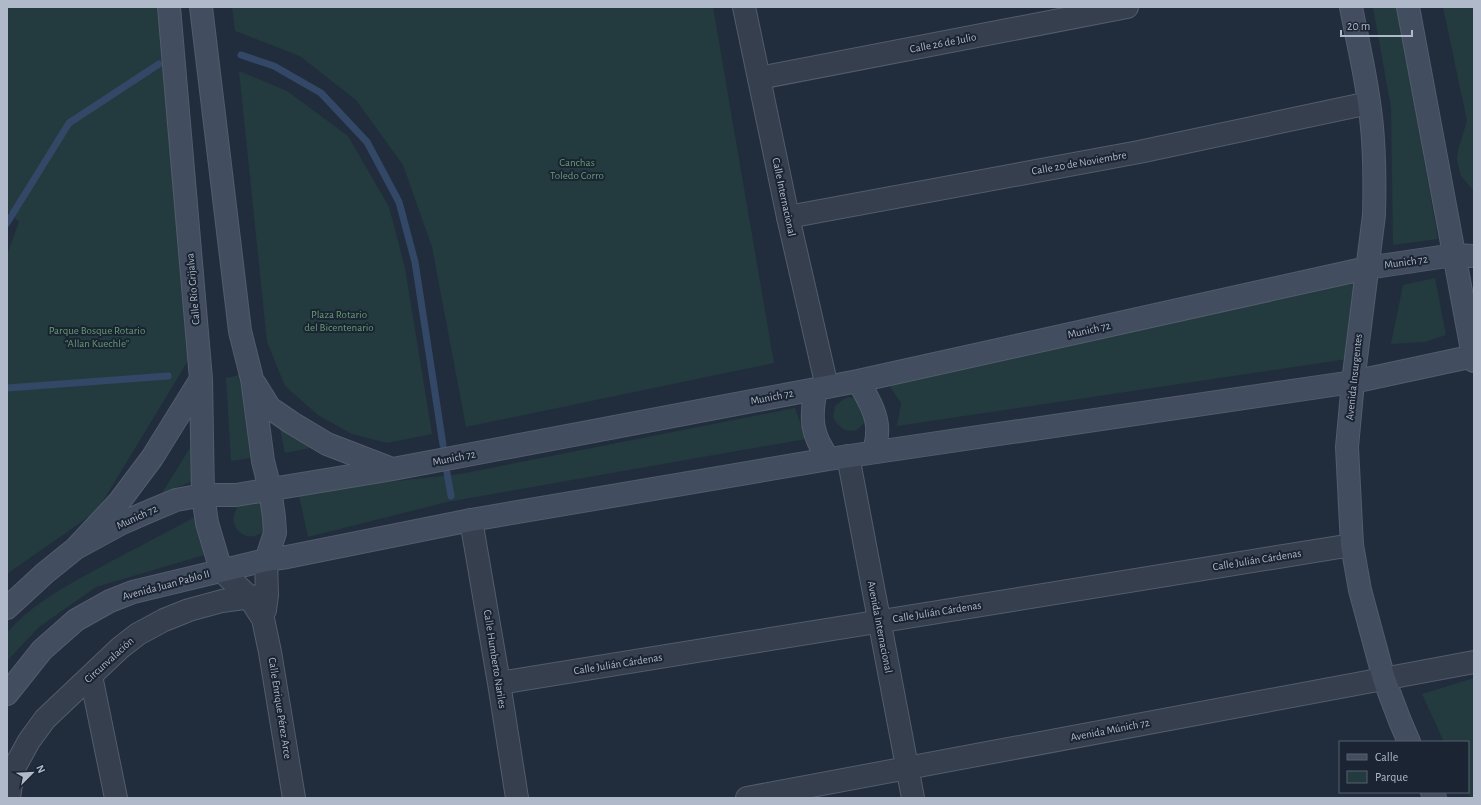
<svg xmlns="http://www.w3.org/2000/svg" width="1481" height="805" font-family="'Alegreya Sans',sans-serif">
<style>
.green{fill:#233b3e}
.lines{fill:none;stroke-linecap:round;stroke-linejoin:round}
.stream{stroke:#334866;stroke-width:7}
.minor-casing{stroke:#535c6b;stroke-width:24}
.tertiary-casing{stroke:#535c6b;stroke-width:24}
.secondary-casing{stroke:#535c6b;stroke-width:24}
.minor{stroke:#353f4d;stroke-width:22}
.tertiary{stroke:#353f4d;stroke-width:22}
.secondary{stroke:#424d60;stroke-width:22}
.labels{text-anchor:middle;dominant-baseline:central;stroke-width:4;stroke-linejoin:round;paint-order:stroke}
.street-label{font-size:11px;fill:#b0b9c9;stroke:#1a2432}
.park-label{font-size:11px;fill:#659c72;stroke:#1a2432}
</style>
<rect width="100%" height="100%" fill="#212d3d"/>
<path class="green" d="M7 7H157L166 89 189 359 97 511 7 574V255L19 222 7 210Z
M232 7H713L774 363 466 427 432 247 403 165 356 100 300 56 235 31Z
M1373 7H1397L1438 239 1393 245 1391 108Z
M1443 7H1474V191L1461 176 1457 160 1458 150 1467 121Z
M239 71 287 91 348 136 389 207 405 268 432 434 387 443 352 434 318 415 285 386 267 342Z
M1435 278 1446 335 1425 342 1391 344 1403 285Z
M1356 279 1348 359 897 426 901 403 887 382Z
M239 375 251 458 231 461 226 378Z
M849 397 859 400 866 419C858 437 841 433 833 417L835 406 844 399Z
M795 408 806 439 447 502 308 537 298 492 460 474Z
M278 420 320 446 285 453Z
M193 443 199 479 162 493Z
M256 501 262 504 265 530C246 548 223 525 239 505Z
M197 516 204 555 96 587 39 627 7 661V633C32 603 76 580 110 562 139 547 168 531 197 516Z
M1474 678V798H1470L1468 792V742H1444L1422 694Z"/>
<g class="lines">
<path class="stream" d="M241 55 274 66 321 93 367 142 399 202 415 262 443 445
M7 223 69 123 159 64
M7 388 168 376
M447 473 451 496"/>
<defs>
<path id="minor" d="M759 78 1127 7
M788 217 1139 152 1369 103
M471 520 499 683 517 798
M221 570 249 597 263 619 270 652 294 798
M265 610 267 595 266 560
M91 676 116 798
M499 683 1352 545
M9 798 13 770 29 741 45 719 120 648 138 634 164 620 189 610 222 601 267 595
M747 798 1474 662"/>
<path id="tertiary" d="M744 7 788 217 827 387
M848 456 913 798"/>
<path id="secondary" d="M169 7 201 379 203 495 207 523 221 570
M201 7 240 331 252 379 263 461 270 489 274 517 275 533 266 560
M1351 7C1357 39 1365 71 1369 103 1375 140 1375 178 1374 215L1353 382 1347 447 1352 545 1360 590 1384 679 1400 721 1409 742
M1408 7 1474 361
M858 381C867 397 879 415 877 434 877 440 875 446 874 452
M255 384 270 408 292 423 327 444 392 469
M816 389C810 418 811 435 829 459
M76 548 122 523 152 510 176 500 203 495H236L393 469 858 381 1367 268 1454 255 1474 256
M7 608 45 573 76 548 119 502 152 458 201 379
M7 694 42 650 76 620 110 601 133 592 266 560 287 557 471 520 829 459 1353 382 1474 356
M1432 792 1435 798"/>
</defs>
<use href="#minor" class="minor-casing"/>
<use href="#tertiary" class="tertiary-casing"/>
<use href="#secondary" class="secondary-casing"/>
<use href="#minor" class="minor"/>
<use href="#tertiary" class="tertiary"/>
<use href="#secondary" class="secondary"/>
</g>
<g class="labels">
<g class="street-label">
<text transform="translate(943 43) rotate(-11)">Calle 26 de Julio</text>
<text transform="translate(1079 163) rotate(-10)">Calle 20 de Noviembre</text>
<text transform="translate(784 197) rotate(78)">Calle Internacional</text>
<text transform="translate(1406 262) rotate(-8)">Munich 72</text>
<text transform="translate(193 289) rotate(-95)">Calle Río Grijalva</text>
<text transform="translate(1089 330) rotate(-13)">Munich 72</text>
<text transform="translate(1354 377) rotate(-84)">Avenida Insurgentes</text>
<text transform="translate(772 397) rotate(-11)">Munich 72</text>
<text transform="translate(454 458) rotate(-11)">Munich 72</text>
<text transform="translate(137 517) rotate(-25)">Munich 72</text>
<text transform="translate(1257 560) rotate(-9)">Calle Julián Cárdenas</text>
<text transform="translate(166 585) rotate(-15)">Avenida Juan Pablo II</text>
<text transform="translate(937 612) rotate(-9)">Calle Julián Cárdenas</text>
<text transform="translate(880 627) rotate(79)">Avenida Internacional</text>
<text transform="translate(495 659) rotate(81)">Calle Humberto Nariles</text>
<text transform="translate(109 660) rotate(-42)">Circunvalación</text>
<text transform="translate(618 664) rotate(-9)">Calle Julián Cárdenas</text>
<text transform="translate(280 708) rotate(81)">Calle Enrique Pérez Arce</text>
<text transform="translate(1110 730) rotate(-11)">Avenida Múnich 72</text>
</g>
<g class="park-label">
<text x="577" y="162">Canchas<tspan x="577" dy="13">Toledo Corro</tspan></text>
<text x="339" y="314">Plaza Rotario<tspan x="339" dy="13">del Bicentenario</tspan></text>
<text x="97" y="330">Parque Bosque Rotario<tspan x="97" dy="13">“Allan Kuechle”</tspan></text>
</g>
</g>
<rect width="1481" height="805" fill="none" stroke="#b0b9c9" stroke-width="16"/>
<rect x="1339" y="741" width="130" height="52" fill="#1a2432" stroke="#56606e"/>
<rect x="1347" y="754" width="20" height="6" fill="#424d60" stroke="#56606e"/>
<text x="1375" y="761" font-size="12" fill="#b0b9c9">Calle</text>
<rect x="1347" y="771" width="20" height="12" fill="#233b3e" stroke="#56606e"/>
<text x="1375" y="781" font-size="12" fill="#b0b9c9">Parque</text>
<g transform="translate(32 773) rotate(66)" stroke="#1a2432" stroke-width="3" paint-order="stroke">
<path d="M0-3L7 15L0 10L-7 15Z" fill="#b0b9c9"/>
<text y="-6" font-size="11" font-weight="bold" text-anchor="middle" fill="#b0b9c9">N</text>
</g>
<path d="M1341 30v6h71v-6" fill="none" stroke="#b0b9c9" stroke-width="2"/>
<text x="1347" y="30" font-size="12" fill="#b0b9c9" stroke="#1a2432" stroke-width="3" paint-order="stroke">20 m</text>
</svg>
